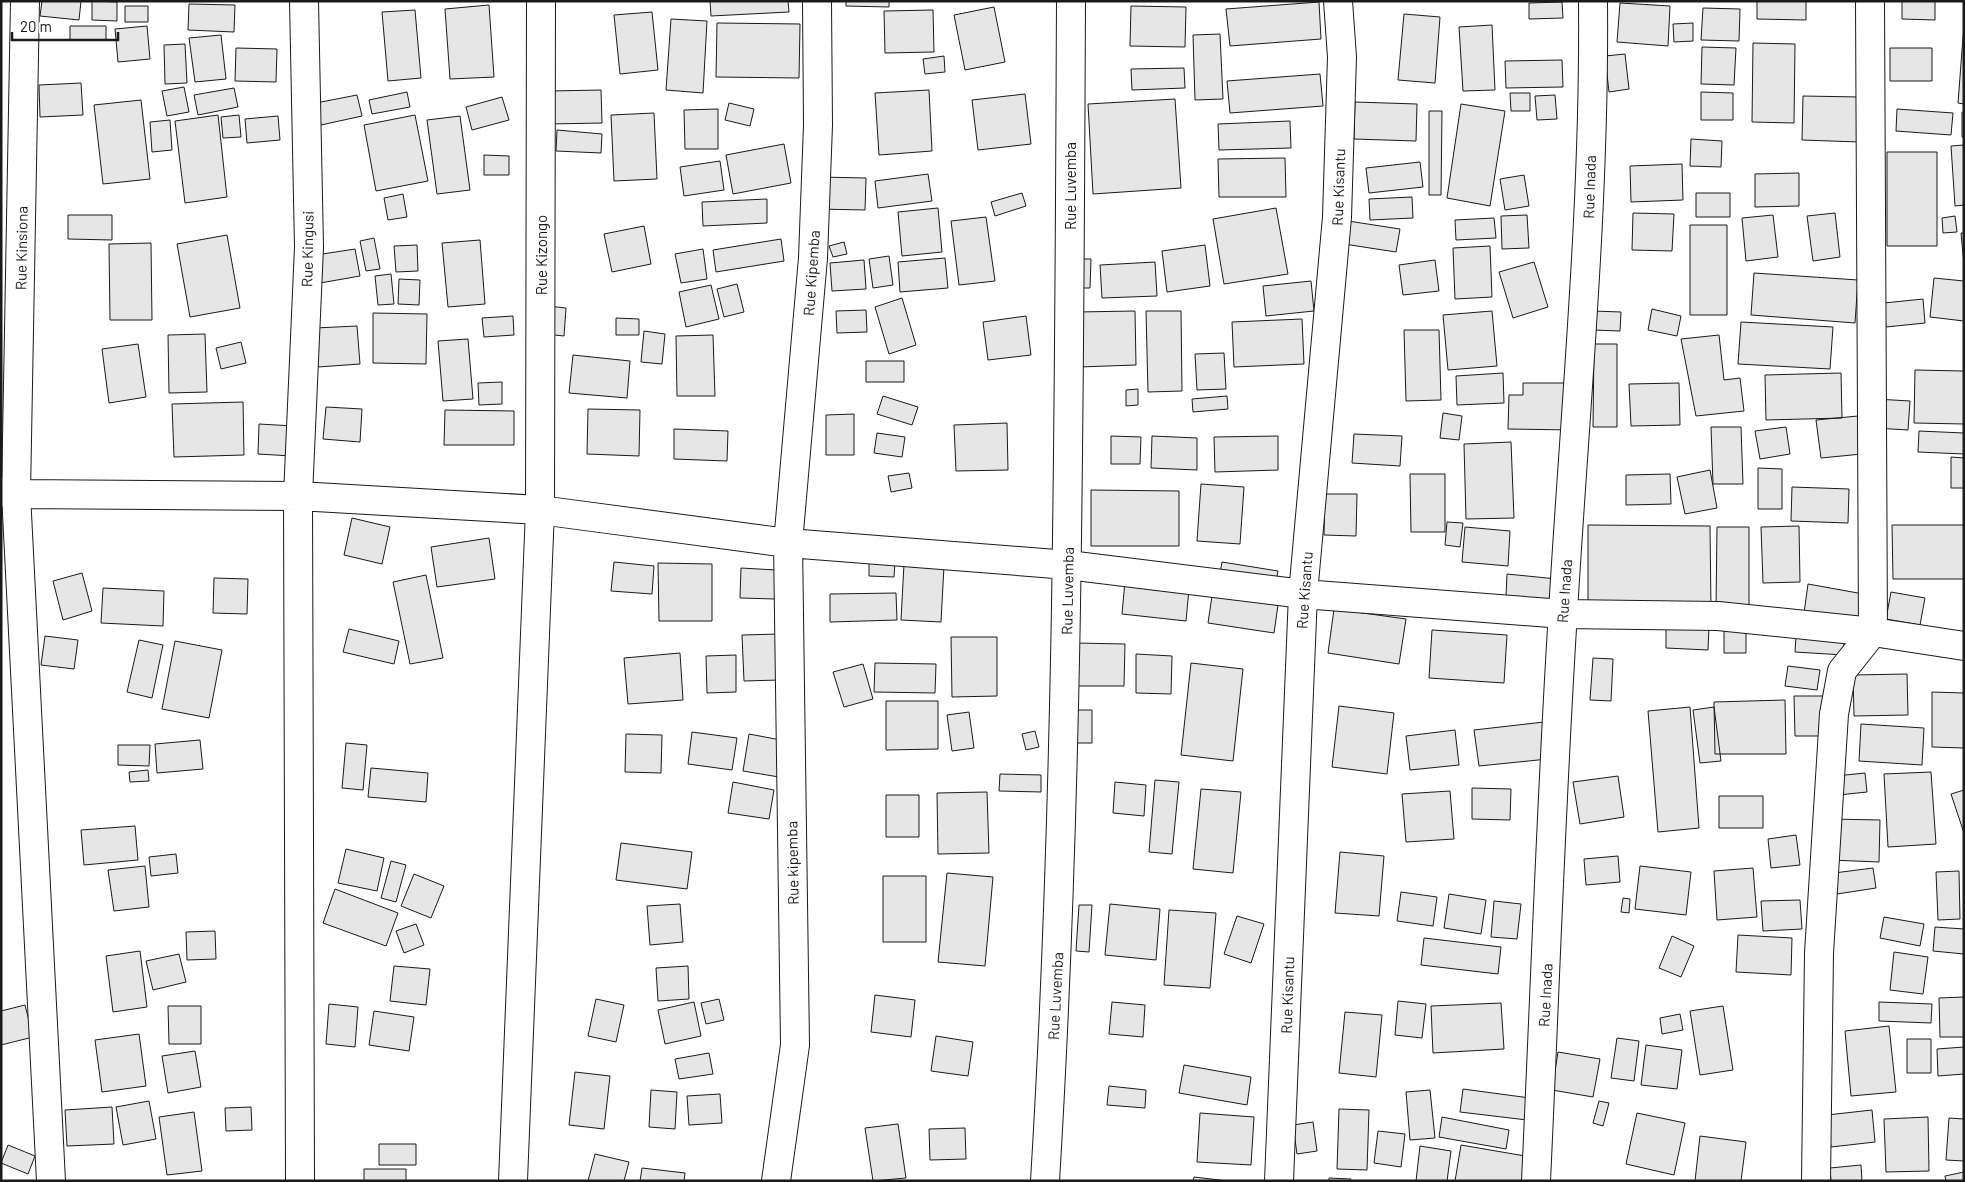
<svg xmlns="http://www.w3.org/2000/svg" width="1965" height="1182" font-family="Barlow,sans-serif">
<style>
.building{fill:#e6e6e6;stroke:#1a1a1a}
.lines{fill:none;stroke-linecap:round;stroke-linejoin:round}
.street-casing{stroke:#1a1a1a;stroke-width:30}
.street{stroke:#fff;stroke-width:28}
.labels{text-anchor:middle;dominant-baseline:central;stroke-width:4;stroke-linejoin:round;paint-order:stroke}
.street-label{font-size:15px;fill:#1a1a1a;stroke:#fff}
</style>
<rect width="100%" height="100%" fill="#fff"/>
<path class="building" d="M42 1H81L79 20 40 16Z
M92 1 117 2V21L92 20Z
M710 1H788L789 12 711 16Z
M846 1H889V7L846 6Z
M1757 1H1806V20L1757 19Z
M1902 1H1935V20L1902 19Z
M1319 2 1321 39 1230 46 1226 9Z
M1562 2 1563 18 1529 19V3Z
M1620 3 1670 6 1668 46 1617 42Z
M189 4 235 5 234 32 188 30Z
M489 5 494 77 450 79 445 9Z
M125 6H148V22H125Z
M1131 6 1186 7 1185 47 1130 46Z
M994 7 1005 62 965 70 954 15Z
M1703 8 1740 9 1739 41 1701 40Z
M415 10 421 78 388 81 382 12Z
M933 10 934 52 885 53 884 11Z
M652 12 658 70 620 74 614 15Z
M1404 14 1440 17 1435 83 1398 80Z
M671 19 707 21 703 93 666 90Z
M717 23 800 24 799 78 716 77Z
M1693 23V41L1674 42 1673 24Z
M1964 24V104L1958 103Z
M1492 25 1495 90 1463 91 1459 27Z
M70 26H106V40H70Z
M147 26 150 59 118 62 115 29Z
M1220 34 1223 99 1195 100 1193 35Z
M221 35 226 79 195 82 189 38Z
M1753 43 1795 44 1794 123 1752 122Z
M185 44 187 83 165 84 164 45Z
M1702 47 1736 48 1734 85 1701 84Z
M236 48 277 49 276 82 235 81Z
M1890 48H1932V81H1890Z
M1625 54 1629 89 1609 92 1605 56Z
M944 56 945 72 925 74 923 59Z
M1562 60 1563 87 1506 88 1505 61Z
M1184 68 1185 88 1132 90 1131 69Z
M1320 74 1323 106 1230 113 1227 81Z
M81 83 83 115 40 117 39 85Z
M184 87 189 112 167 116 162 91Z
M234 88 238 107 198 115 194 95Z
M601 90 602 123 549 124V91Z
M929 90 932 151 879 155 875 93Z
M407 92 410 107 372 114 369 100Z
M1701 92 1733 93V120H1701Z
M1510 93H1530V111H1511Z
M1025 94 1031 144 978 150 972 100Z
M357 95 362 116 321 125 316 103Z
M1555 95 1557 119 1537 120 1535 96Z
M1803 96 1860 97 1859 142 1802 140Z
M502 97 509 120 472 130 466 107Z
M1175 99 1181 188 1093 194 1088 104Z
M141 100 150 179 103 184 94 105Z
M1355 102 1417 104 1416 141 1354 139Z
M729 103 754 109 750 126 725 120Z
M1461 104 1505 111 1490 206 1447 198Z
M718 109V149H685L684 110Z
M1897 109 1953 113 1951 135 1896 131Z
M1429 111H1442L1441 195H1429Z
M1962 112H1964V137H1962Z
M654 113 657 179 614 181 611 115Z
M218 115 227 197 185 203 175 121Z
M239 115 241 137 223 138 221 117Z
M415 115 428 181 376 191 364 125Z
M278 116 280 140 247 143 245 119Z
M460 116 470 190 437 194 427 120Z
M170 120 172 150 152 152 150 122Z
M1290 121 1291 148 1219 150 1218 124Z
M557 130 602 134 601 153 556 151Z
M1691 139 1722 141 1721 167 1690 166Z
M784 144 791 183 733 194 726 155Z
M1964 145V205L1955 206 1951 146Z
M1887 152H1937V246H1887Z
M484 155 509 156V175H484Z
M1285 158 1286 197H1219L1218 159Z
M720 161 724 190 684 196 680 167Z
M1420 162 1423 187 1369 193 1366 168Z
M1682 164 1683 200 1631 202 1630 166Z
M1799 173V206L1755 207V174Z
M928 174 932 201 878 208 875 181Z
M1524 175 1529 206 1505 210 1500 179Z
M818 177 866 178 865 210 818 209Z
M1022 193 1026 206 995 216 991 202Z
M1696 193H1730V217H1696Z
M403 194 407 217 388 220 384 198Z
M1412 197 1413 218 1370 220 1369 199Z
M767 199V223L703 226 702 202Z
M938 208 942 252 902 256 898 212Z
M1276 208 1288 274 1224 284 1213 219Z
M1633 213 1674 214 1672 251 1632 250Z
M1835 213 1840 257 1813 261 1807 216Z
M68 215H112V240L68 239Z
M1527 215 1529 248 1502 249 1501 216Z
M1773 215 1778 257 1746 261 1742 218Z
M1955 216 1957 232 1943 233 1942 218Z
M986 217 995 281 959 285 951 221Z
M1494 218 1496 238 1456 240 1455 220Z
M1348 221 1400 229 1396 252 1344 244Z
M1690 225H1727V315H1690Z
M644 226 651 264 612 272 604 234Z
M1961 233H1964V265Z
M227 235 240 308 190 317 177 244Z
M374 238 380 269 366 271 360 241Z
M781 239 784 261 716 272 713 250Z
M480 240 485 304 448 307 442 243Z
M844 242 847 254 833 257 829 246Z
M151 243 152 320H110L109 244Z
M417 245 418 271 396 272 394 246Z
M1205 245 1210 286 1167 292 1162 251Z
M1490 246 1492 297 1455 299 1453 248Z
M355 249 360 276 320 283 316 255Z
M703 249 707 279 681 283 675 254Z
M889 256 893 285 873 288 869 259Z
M945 258 948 288 900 292 898 262Z
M1075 259H1091L1090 288H1074Z
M864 260 866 289 832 291 830 263Z
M1435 260 1439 291 1403 295 1399 265Z
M1155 262 1157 296 1102 298 1100 265Z
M1534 262 1548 307 1513 318 1499 272Z
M1754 273 1858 280 1855 323 1751 315Z
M391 274 394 304 378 305 375 276Z
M1934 278 1964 281V321L1930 317Z
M399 279 420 280 419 305 398 304Z
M1311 281 1314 311 1266 316 1263 286Z
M737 284 744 312 724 317 717 289Z
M711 285 719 319 686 327 679 292Z
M902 298 916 345 889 354 875 307Z
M1923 299 1925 323 1886 327 1884 303Z
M548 306 566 308 564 336 545 334Z
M1652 309 1681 316 1677 336 1648 330Z
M866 310 867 332 837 333 836 311Z
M1135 311 1136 365 1079 367 1077 312Z
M1146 311H1181L1182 391 1148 392Z
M1492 311 1497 366 1448 370 1443 315Z
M1593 311 1621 312 1620 331 1593 330Z
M373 313 427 314 426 364 373 363Z
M513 316 514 335 484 337 482 318Z
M1026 316 1031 355 988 360 983 322Z
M616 318 639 319V335H616Z
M1302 319 1304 364 1234 367 1232 322Z
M1741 322 1833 327 1830 369 1738 364Z
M357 326 360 364 318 367 315 328Z
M1404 330H1439L1441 400 1406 401Z
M644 331 665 334 662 364 641 362Z
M205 334 207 392 169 393 168 335Z
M713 335 715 396H677L676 336Z
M1719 335 1724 380 1740 378 1744 411 1696 416 1681 339Z
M468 339 473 399 443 401 438 341Z
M241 342 246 363 221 369 216 348Z
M138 344 146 397 109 403 102 349Z
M1594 344H1617V427H1593Z
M1224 353 1226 389 1197 390 1195 354Z
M573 355 630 361 627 398 569 393Z
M866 361H904V382H866Z
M1915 370 1964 371V424L1914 423Z
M1503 373 1504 403 1457 405 1456 376Z
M1841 373 1842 418 1766 420 1765 375Z
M502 382V404L479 405 478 383Z
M1523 383H1572V430L1508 429 1509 395H1523Z
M1679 383 1680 425 1631 426 1629 384Z
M1138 389V405L1126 406V390Z
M883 396 918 407 912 425 877 414Z
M1227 396 1228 409 1193 412 1192 399Z
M1876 399 1910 401 1908 430 1875 428Z
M243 402 244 455 174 457 172 404Z
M326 407 362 409 360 442 323 439Z
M588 409 640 410 639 456 587 454Z
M445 410 514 411V445H444Z
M1443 413 1462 416 1459 440 1440 438Z
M854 414V455H826V415Z
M1858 416 1862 454 1821 458 1816 420Z
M1007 423 1008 470 956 471 954 425Z
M259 424 294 426 292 456 258 454Z
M1711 427H1741L1743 484H1713Z
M1786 427 1790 454 1760 459 1755 431Z
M674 429 728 431 727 461 674 459Z
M1919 431 1964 433V454L1918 452Z
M877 433 905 437 902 457 874 453Z
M1354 434 1402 436 1400 466 1352 463Z
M1111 436 1141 437 1140 464H1111Z
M1152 436 1197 438V470L1151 468Z
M1278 436V470L1215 472 1214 437Z
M1511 442 1514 518 1466 519 1464 444Z
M1951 457 1964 458V488H1951Z
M1758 468 1782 469V509H1758Z
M1710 470 1717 508 1685 514 1677 477Z
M909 473 912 488 891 492 888 476Z
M1410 474H1445V532H1411Z
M1670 474 1671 504 1626 505V475Z
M1201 484 1244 487 1240 544 1197 541Z
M1792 487 1849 489 1848 523 1791 521Z
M1091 490 1179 491V546H1091Z
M1325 494H1357L1356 536 1324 535Z
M352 518 390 527 382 564 344 555Z
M1447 522 1463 523 1460 547 1445 545Z
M1588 525 1710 526 1711 609H1588Z
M1892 525H1964V579H1893Z
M1799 526 1800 582 1763 583 1761 527Z
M1465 527 1510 531 1508 566 1462 562Z
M1717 527H1749V607H1716Z
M489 538 495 579 437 587 431 547Z
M614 562 654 566 652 594 611 591Z
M869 562H895L894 577 869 576Z
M1222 562 1278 571 1276 582 1220 573Z
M658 563 712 564V621H659Z
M904 564 944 566 941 622 901 620Z
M741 568 776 570 775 599 740 598Z
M82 573 92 611 63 620 53 581Z
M1507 574 1557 579 1555 600 1506 596Z
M426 575 443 658 410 664 393 582Z
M214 578 248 579 247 614 213 613Z
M1125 581 1189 589 1186 621 1122 614Z
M1808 584 1869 595 1864 623 1804 613Z
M103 588 164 591 163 626 101 623Z
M1891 592 1925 598 1920 625 1886 619Z
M896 593 897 620 830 622V594Z
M1212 596 1278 605 1274 633 1208 623Z
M1334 609 1406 619 1399 664 1328 653Z
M1666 625 1709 626 1708 650 1666 648Z
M1724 626H1746V653H1724Z
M349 629 399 641 394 664 343 652Z
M1432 630 1507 635 1504 683 1429 678Z
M779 634 780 680 744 681 742 635Z
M45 636 78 640 74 669 41 665Z
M951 637H997V696L952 697Z
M1796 637 1844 639V655L1795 652Z
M139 640 163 645 152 698 127 692Z
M175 641 222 650 209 718 162 709Z
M1075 643 1125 644 1124 686H1076Z
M680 653 683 700 628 704 624 658Z
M1136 654 1172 656 1171 694 1136 693Z
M736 655V692L707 693 706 656Z
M1593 658 1613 659 1611 701 1590 700Z
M875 663 936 664 935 693 874 692Z
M1191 663 1243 669 1233 761 1181 755Z
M863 664 873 699 844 707 833 672Z
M1788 666 1820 670 1817 690 1785 686Z
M1907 674 1908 715 1854 716 1853 675Z
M1932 692 1964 693V748L1932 747Z
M1794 696H1823V736H1795Z
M1785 700 1786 754H1715L1714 702Z
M886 701H938V749L886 750Z
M1339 706 1394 713 1387 774 1332 767Z
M1690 707 1699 828 1658 832 1648 711Z
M1714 707 1721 761 1700 763 1693 710Z
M1069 710H1092V743H1069Z
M969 712 974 748 952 751 947 715Z
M1544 722 1548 759 1479 766 1474 730Z
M1861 724 1924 728 1922 765 1859 761Z
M1455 730 1459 765 1410 770 1406 736Z
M1035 731 1039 747 1026 750 1022 734Z
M692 732 737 738 732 770 688 764Z
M626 734 662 735 661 773 625 772Z
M749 734 786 741 779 777 743 771Z
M200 740 203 769 157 773 155 744Z
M346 743 367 745 363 790 342 788Z
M118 745H150L149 766 118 765Z
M371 768 428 773 426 802 368 797Z
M148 770 149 781 130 782 129 772Z
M1931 772 1936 844 1888 847 1884 774Z
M1865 773 1867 792 1838 795 1836 776Z
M1000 774 1041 775V792L999 791Z
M1618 776 1624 817 1580 824 1573 782Z
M1155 780 1179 782 1172 854 1149 852Z
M733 782 774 790 769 819 728 813Z
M1115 782 1146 785 1144 816 1113 813Z
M1472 788 1511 789 1510 820 1472 819Z
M1201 789 1241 792 1233 873 1193 869Z
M1964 790V833L1951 794Z
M1450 791 1454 839 1406 842 1402 794Z
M987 792 989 853 938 854 937 793Z
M886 795H919V837H886Z
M1719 796H1763V828H1719Z
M1830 819 1880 820 1879 862 1830 860Z
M135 826 138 860 84 865 81 830Z
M1796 835 1800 865 1771 868 1768 839Z
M621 843 692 852 687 889 616 880Z
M346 849 384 858 377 891 338 883Z
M1340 852 1384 856 1379 916 1335 913Z
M176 854 178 873 151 876 149 857Z
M1618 856 1620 882 1586 885 1584 859Z
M391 861 406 865 396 902 381 898Z
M145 866 149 907 114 911 108 870Z
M1640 866 1691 872 1686 915 1635 909Z
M1753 868 1757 917 1717 920 1714 871Z
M1873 868 1876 888 1837 894 1834 873Z
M1959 871 1960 919 1938 920 1936 872Z
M947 873 993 877 985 966 938 962Z
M414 874 444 886 431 918 401 906Z
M883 876H926V942H883Z
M335 889 398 913 386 946 323 923Z
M1401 892 1437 897 1433 926 1397 921Z
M1449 894 1486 900 1481 934 1444 928Z
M1623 898 1630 899 1629 913 1621 912Z
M1800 900 1802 929 1763 931 1761 901Z
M1494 901 1521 904 1517 939 1491 937Z
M680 904 683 942 650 945 647 906Z
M1110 904 1160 909 1156 960 1105 955Z
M1079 905H1092L1089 952 1076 951Z
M1169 910 1216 913 1210 988 1164 985Z
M1237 916 1264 924 1251 963 1224 954Z
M1884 917 1924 924 1920 946 1880 938Z
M416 924 424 945 404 953 396 931Z
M1935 927 1964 929V954L1933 951Z
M215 931 216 959 187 960 186 932Z
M1738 935 1792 938 1791 975 1736 972Z
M1672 936 1694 946 1681 977 1659 968Z
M1424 938 1501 947 1498 974 1421 965Z
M140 951 147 1007 113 1012 106 956Z
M1894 952 1928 957 1923 994 1890 990Z
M179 954 186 982 153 990 146 961Z
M394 966 430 969 426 1005 390 1001Z
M688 966 689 999 658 1001 656 968Z
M875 995 915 1000 911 1037 871 1032Z
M1964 997V1037H1940L1939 998Z
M596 999 624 1005 616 1042 588 1036Z
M719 999 724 1020 706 1024 701 1003Z
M1398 1001 1426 1004 1422 1038 1395 1035Z
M694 1002 701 1036 665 1044 658 1010Z
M1112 1002 1145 1005 1143 1037 1109 1034Z
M1879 1002 1932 1004 1931 1023 1879 1021Z
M1501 1003 1504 1049 1433 1053 1431 1006Z
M329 1004 358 1007 355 1047 326 1044Z
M25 1005 33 1037 1 1045V1011Z
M168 1006H201V1044H169Z
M1723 1006 1733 1070 1700 1075 1690 1011Z
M374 1011 414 1017 409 1051 369 1045Z
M1345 1012 1382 1015 1376 1077 1339 1073Z
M1680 1014 1683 1030 1662 1034 1660 1018Z
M1889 1026 1896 1092 1851 1096 1845 1031Z
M139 1034 146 1086 102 1092 95 1040Z
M936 1036 973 1042 968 1076 931 1071Z
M1617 1038 1639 1041 1634 1081 1611 1078Z
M1907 1039H1931V1073H1907Z
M1646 1045 1682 1050 1677 1089 1641 1085Z
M1964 1047V1074L1938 1076 1937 1049Z
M195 1051 201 1087 168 1093 162 1056Z
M1558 1052 1600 1059 1593 1097 1552 1090Z
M709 1053 713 1074 679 1079 675 1059Z
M1184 1065 1251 1077 1247 1105 1179 1093Z
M575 1072 610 1076 604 1129 569 1125Z
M1109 1086 1146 1090 1145 1108 1107 1105Z
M1463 1089 1530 1098 1527 1120 1460 1112Z
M651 1090 677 1092 675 1129 649 1127Z
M1430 1090 1435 1138 1410 1140 1406 1092Z
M720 1094 722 1123 689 1125 687 1096Z
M149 1101 156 1139 123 1145 116 1107Z
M1599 1101 1609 1103 1603 1126 1593 1123Z
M112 1107 114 1144 67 1146 65 1110Z
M251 1107 252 1130 226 1131 225 1108Z
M1339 1109 1369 1110 1367 1170 1337 1169Z
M1872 1110 1875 1142 1831 1147 1827 1115Z
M194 1112 202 1171 167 1175 159 1117Z
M1200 1113 1254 1117 1251 1165 1197 1162Z
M1637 1113 1685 1123 1674 1175 1626 1164Z
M1442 1117 1509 1130 1506 1149 1439 1137Z
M1928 1117 1929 1171 1886 1172 1884 1119Z
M1949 1118 1964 1119V1161L1946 1160Z
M1313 1122 1317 1151 1297 1154 1293 1125Z
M898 1124 906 1178 873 1181 865 1128Z
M965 1128 966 1159 930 1160 929 1129Z
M1378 1131 1405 1134 1401 1167 1374 1163Z
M1700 1136 1746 1142 1741 1181H1695Z
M379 1144H416V1165H379Z
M8 1145 35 1156 28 1174 1 1163Z
M1461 1145 1531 1157 1527 1181H1455Z
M1420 1146 1451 1151 1447 1181H1416Z
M595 1154 629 1162 624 1181H588Z
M1861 1165 1862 1181H1831L1830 1168Z
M642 1168 685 1173 684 1181H640Z
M364 1169H406V1181H364Z
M1964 1172V1181H1946L1945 1176Z
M1194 1177 1228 1181H1193Z
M1329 1178 1351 1179V1181H1329Z"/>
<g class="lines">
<defs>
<path id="street" d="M25 1 16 494 51 1181
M1 492 16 494 298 496 540 510 788 543 1068 565 1303 594 1563 614 1718 616 1873 632 1964 646
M300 1181 298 496 309 247 304 1
M513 1181 540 510 541 1
M776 1181 795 1045 788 543 813 258 818 125 817 1
M1045 1181C1069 788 1069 395 1071 1
M1279 1181 1303 594 1337 217 1342 57 1338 1
M1536 1181C1545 991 1551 801 1563 612 1575 408 1595 205 1593 1
M1816 1181 1819 953 1834 714 1842 671 1873 632 1870 1"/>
</defs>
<use href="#street" class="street-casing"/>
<use href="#street" class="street"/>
</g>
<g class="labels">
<g class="street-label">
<text transform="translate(1070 186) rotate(-90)">Rue Luvemba</text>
<text transform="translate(1338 187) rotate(-88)">Rue Kisantu</text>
<text transform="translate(1589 187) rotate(-88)">Rue Inada</text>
<text transform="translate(21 248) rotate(-89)">Rue Kinsiona</text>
<text transform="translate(307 249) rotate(-89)">Rue Kingusi</text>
<text transform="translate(541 255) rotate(-90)">Rue Kizongo</text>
<text transform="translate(811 273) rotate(-86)">Rue Kipemba</text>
<text transform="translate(1304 590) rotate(-86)">Rue Kisantu</text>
<text transform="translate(1067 591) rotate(-89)">Rue Luvemba</text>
<text transform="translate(1564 591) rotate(-86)">Rue Inada</text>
<text transform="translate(792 863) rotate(-91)">Rue kipemba</text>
<text transform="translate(1287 995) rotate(-88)">Rue Kisantu</text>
<text transform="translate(1545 995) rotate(-87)">Rue Inada</text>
<text transform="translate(1055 996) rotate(-87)">Rue Luvemba</text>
</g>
</g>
<rect width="1965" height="1182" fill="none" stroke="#1a1a1a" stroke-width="5"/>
<path d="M12 32v8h106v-8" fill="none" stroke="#1a1a1a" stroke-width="2.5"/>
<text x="20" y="32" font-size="15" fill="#1a1a1a" stroke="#ffffff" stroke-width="4" paint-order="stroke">20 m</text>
</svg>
